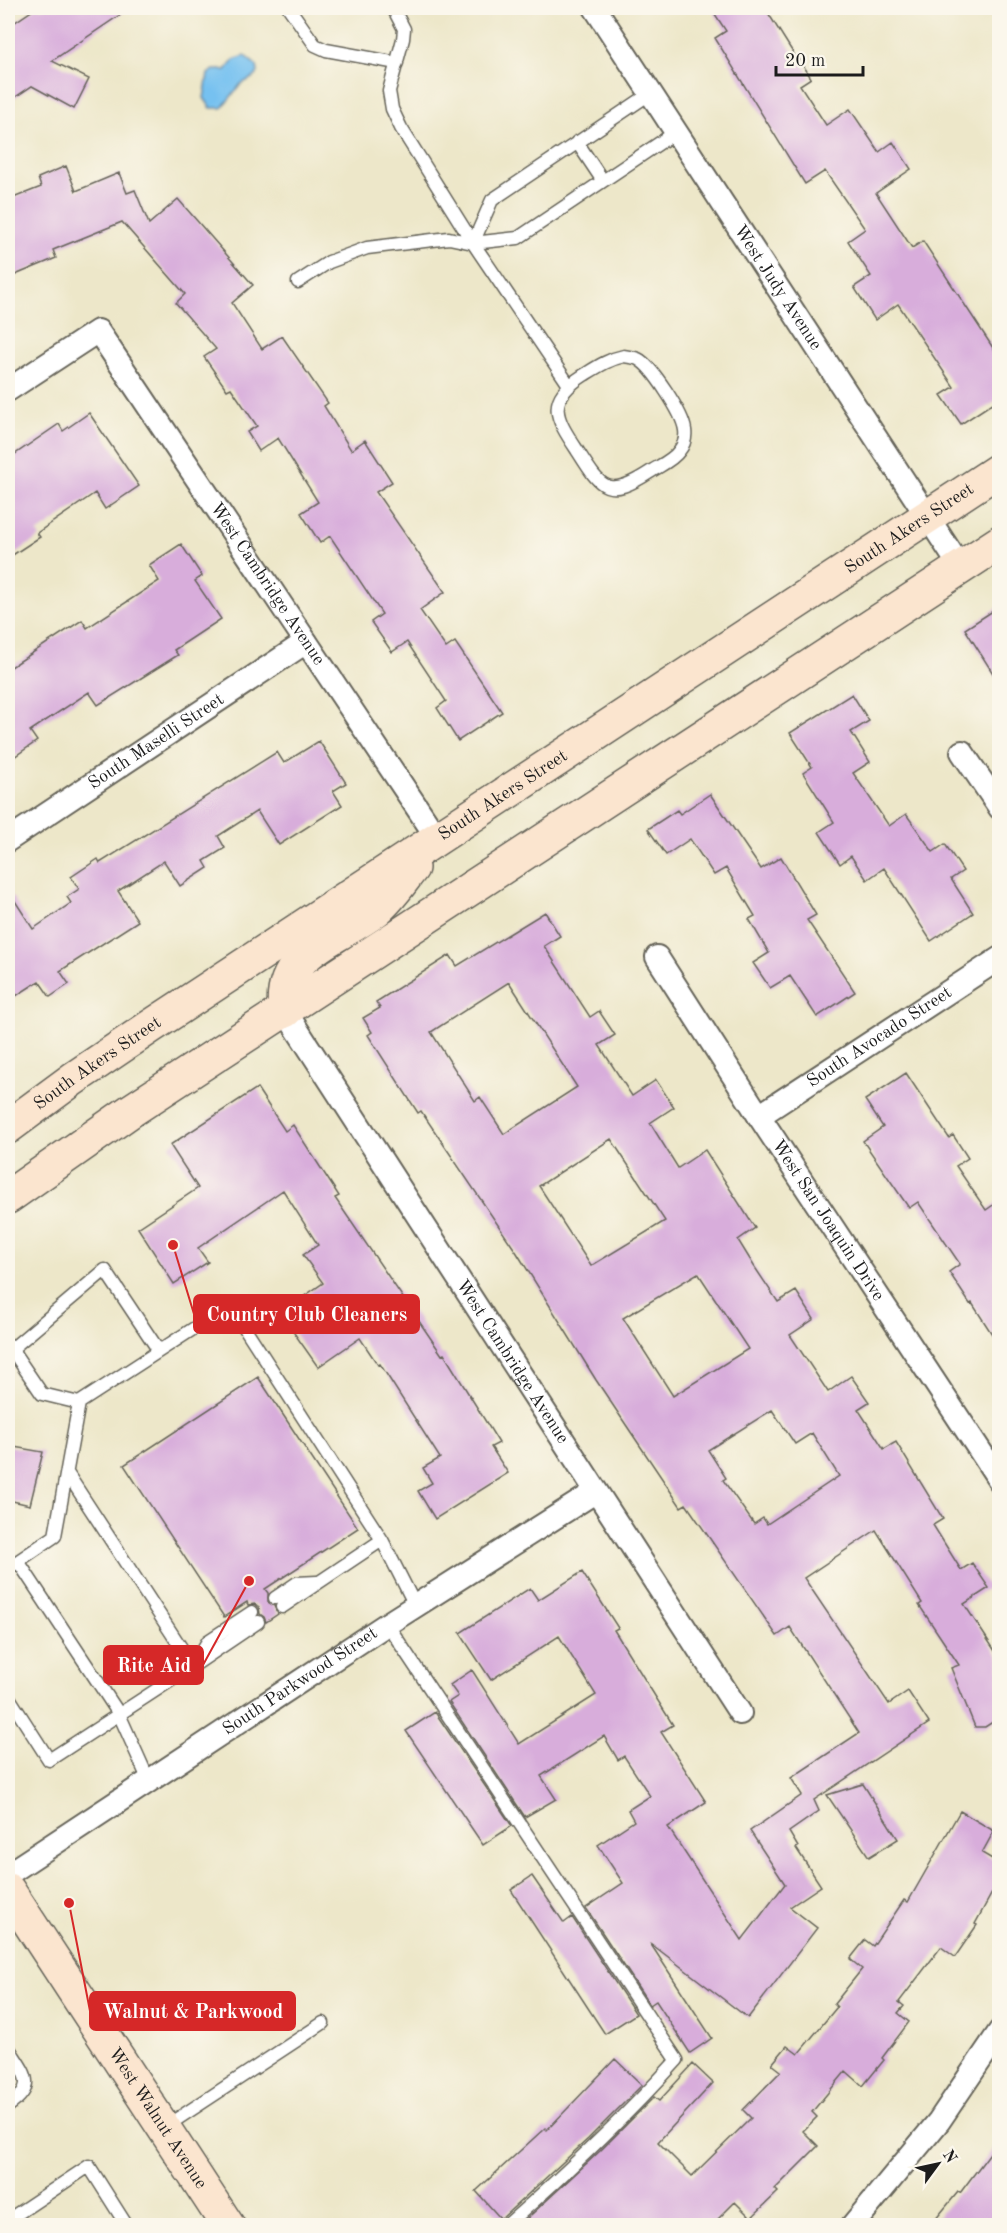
<svg xmlns="http://www.w3.org/2000/svg" width="1007" height="2233" font-family="'Old Standard TT',serif">
<style>
.water{fill:#76c1f0;stroke:#496e86;stroke-width:1.5}
.building{fill:#d8addb;fill-rule:evenodd}
.lines{fill:none;stroke-linecap:round;stroke-linejoin:round}
.lane-casing{stroke:#656359;stroke-width:15}
.street-casing{stroke:#656359;stroke-width:26}
.secondary-casing{stroke:#656359;stroke-width:36}
.lane{stroke:#fff;stroke-width:12}
.street{stroke:#fff;stroke-width:22}
.secondary{stroke:#fbe5cf;stroke-width:33}
.labels{text-anchor:middle;dominant-baseline:central;stroke-width:4.5;stroke-linejoin:round;paint-order:stroke}
.street-label{font-size:18px;fill:#1c1c1c;stroke:#fbf7ec}
.leader{fill:none;stroke:#d62828;stroke-width:2}
.callout-dot{fill:#d62828;stroke:#fbf7ec;stroke-width:2}
.callout{fill:#d62828;stroke:#d62828;stroke-width:2}
.callout-label{font-size:20px;text-anchor:middle;font-weight:bold;fill:#fff}
</style>
<rect width="100%" height="100%" fill="#fbf7ec"/>
<filter id="ink" filterUnits="userSpaceOnUse"><feTurbulence type="fractalNoise" baseFrequency=".0167" numOctaves="2"/><feDisplacementMap in="SourceGraphic" scale="12" xChannelSelector="R" yChannelSelector="G"/><feConvolveMatrix kernelMatrix="1 2 1 2 8 2 1 2 1" color-interpolation-filters="sRGB"/></filter>
<filter id="wash" filterUnits="userSpaceOnUse"><feTurbulence type="fractalNoise" baseFrequency=".008" numOctaves="4" result="noise"/><feDisplacementMap in="SourceGraphic" scale="24" xChannelSelector="R" yChannelSelector="G"/><feGaussianBlur stdDeviation="1.35" result="paint"/><feColorMatrix in="noise" values="0 0 0 0 0 0 0 0 0 0 0 0 0 0 0 0 0 1.4 0 .05"/><feComposite in="paint" operator="in"/></filter>
<g filter="url(#wash)">
<rect width="100%" height="100%" fill="#ede7c9"/>
<path class="water" d="M245 56 257 66 258 72 256 76 241 84 222 108H211L204 98 208 74 214 70H226L234 60Z"/>
<g id="blocks">
<path class="building" d="M36 8H130L52 61 89 79 74 109 32 86 8 102V27Z
M711 8H765L797 59 799 58 811 78 800 85 826 125 850 109 879 152 893 142 911 169 876 193 912 248 923 241 999 357V399L961 424 941 395 954 387 898 304 875 320 854 287 871 276 848 241 865 229 825 171 805 184 715 38 726 31Z
M66 166 76 191 119 173 127 193 135 190 149 224 178 199 253 285 232 303 262 349 282 336 328 403 324 406 351 450 365 440 392 482 376 492 445 592 420 610 446 648 455 642 502 712 458 741 437 708 446 701 407 642 392 652 371 622 382 614 330 536 320 543 301 513 318 502 278 438 259 451 247 432 257 426 231 388 227 390 204 357 216 349 176 303 185 294 122 222 53 250 56 258 8 278V200L41 187 38 178Z
M89 413 139 486 105 509 95 493 37 533 40 537 8 558V459L59 424 63 431Z
M181 544 202 576 195 581 221 619 174 650 178 655 98 705 89 692 30 731 37 741 8 761V669L82 620 87 628 159 581 149 565Z
M999 607V683L965 629Z
M852 694 869 721 851 732 870 762 853 773 889 826 906 814 933 852 945 844 963 871 951 879 973 913 931 941 884 868 867 880 851 856 840 864 819 832 834 822 803 773 812 767 790 733Z
M319 741 346 783 333 791 342 805 279 845 257 811 218 836 225 848 204 861 208 868 180 886 164 861 118 891 138 921 60 971 69 984 50 997 39 981 8 1001V890L33 929 71 903 67 897 79 889 71 877 98 859 100 863 277 752 284 763Z
M710 794 761 869 781 857 816 915 807 920 855 992 817 1017 790 976 770 988 753 963 769 953 749 919 755 916 726 868 714 875 690 839 666 855 648 829 677 810 680 814Z
M545 912 560 936 544 946 590 1017 599 1011 615 1035 599 1045 632 1096 656 1080 674 1107 650 1123 678 1168 705 1150 755 1228 738 1240 754 1266 778 1302 796 1291 814 1319 790 1335 828 1392 851 1376 869 1402 858 1409 884 1449 896 1442 943 1519 933 1525 961 1570 972 1563 989 1588 964 1604 999 1657V1718L985 1727H975L951 1668 959 1665 919 1605 922 1603 876 1530 804 1578 889 1704 908 1691 929 1723 814 1800 819 1811 789 1832 798 1847 796 1848 821 1886 790 1907 817 1928 748 2018 650 1943 712 2038 690 2053 656 2001 650 2005 586 1908 623 1883 598 1845 634 1821 628 1810 650 1796 624 1756 618 1760 604 1736 541 1776 556 1799 525 1817 449 1702 458 1696 450 1685 472 1670 519 1744 596 1695 559 1636 491 1680 460 1633 530 1588 538 1600 582 1572 618 1628 614 1630 673 1725 661 1732 706 1802 668 1827 742 1940 785 1884 750 1831 802 1795 791 1778 859 1733 790 1627 777 1636 686 1504 681 1507 596 1380 517 1253 421 1111 418 1113 368 1035 372 1032 363 1018 380 1008 376 1002 450 955 457 966ZM509 982 577 1087 504 1134 480 1097 475 1101 431 1032ZM611 1139 665 1221 591 1266 539 1186ZM698 1273 748 1349 673 1396 623 1318ZM772 1410 795 1444 812 1433 839 1476 767 1524 763 1518 754 1524 723 1480 726 1478 708 1450Z
M906 1073 949 1138 953 1135 968 1158 956 1166 986 1210 999 1201V1345L972 1303 970 1304 949 1272 960 1264 918 1202 909 1208 863 1141 883 1127 865 1100Z
M257 1088 285 1131 293 1125 339 1196 335 1198 442 1355 444 1354 499 1443 491 1447 508 1473 435 1519 418 1491 432 1483 423 1468 440 1458 380 1364 378 1365 360 1338 318 1367 280 1313 323 1283 303 1255 318 1245 283 1190 198 1248 208 1262 174 1284 138 1228 198 1188 170 1145Z
M258 1377 358 1528 265 1589 268 1593V1602L274 1606 278 1614 266 1622 264 1617 260 1614 259 1607 255 1604 248 1605 247 1602 224 1617 124 1465Z
M8 1446 43 1452 30 1505 8 1500Z
M435 1712 512 1826 483 1845 406 1731Z
M863 1784 898 1839 869 1857 827 1795Z
M960 1811 994 1831 982 1853 999 1863V1880L975 1924 977 1925 955 1957 941 1947 899 2002 904 2006 898 2013 909 2022 882 2058 884 2060 863 2086 846 2071 812 2112 817 2117 803 2131 818 2146 775 2189 778 2192 751 2218 735 2202 711 2226H519L600 2151 654 2097 659 2101 693 2064 713 2083 658 2142 692 2176 751 2118 743 2110 781 2071 772 2064 787 2046 798 2054 837 2007 834 2004 862 1969 850 1959 865 1940 873 1946 904 1900 908 1902Z
M532 1876 564 1923 572 1917 636 2014 605 2034 511 1890Z
M615 2059 642 2085 588 2139 501 2219 476 2191 545 2128 547 2130Z
M999 2141V2226H930L958 2192 960 2193Z"/>
</g>
</g>
<g filter="url(#ink)">
<use href="#blocks" fill-opacity="0" stroke="#656359" stroke-width="1.5"/>
<g class="lines">
<defs>
<path id="lane" d="M289 8 315 45 326 50 397 63
M393 8 404 29 403 39 389 91 392 109 401 128 473 243 569 385
M577 142 603 181
M473 243 492 200 651 93
M298 282 329 262 367 248 449 238 473 243 518 238 676 132
M624 356C628 357 634 357 638 359 652 366 683 414 685 430 686 437 684 445 679 451 673 460 659 466 650 472 607 500 601 488 577 450 555 417 545 400 584 375 597 367 609 359 624 356Z
M8 1344 42 1394 79 1403 55 1536 8 1568
M8 1352 105 1270 159 1351
M79 1403 230 1305 382 1540 416 1607
M18 1561 119 1714 149 1781
M275 1598 297 1583 317 1582
M282 1607 382 1540
M387 1624 677 2060C624 2119 566 2173 506 2226
M196 1664 258 1622
M193 1666 208 1641 252 1612
M8 1696 49 1760 193 1666 67 1473
M8 2047C24 2073 39 2085 8 2106
M165 2127 323 2023
M8 2220 89 2166 127 2226"/>
<g id="street">
<path id="s1" d="M595 8 961 568"/>
<path id="s2" d="M8 390 98 331 438 839"/>
<path d="M962 752 1000 808"/>
<path id="s3" d="M8 840 306 642"/>
<path id="s4" d="M657 957 759 1116 1000 1481"/>
<path id="s5" d="M285 1011 740 1713"/>
<path id="s6" d="M759 1116 1000 958"/>
<path id="s7" d="M8 1874 387 1624 595 1492"/>
<path d="M852 2226 939 2121 1000 2031"/>
</g>
<g id="secondary">
<path d="M285 1011C277 953 337 940 375 911 389 900 401 882 412 868"/>
<path id="s8" d="M8 1127 73 1079 150 1027 1000 469"/>
<path d="M8 1197 132 1110 1000 542"/>
<path id="s9" d="M8 1890 228 2226"/>
</g>
</defs>
<use href="#lane" class="lane-casing"/>
<use href="#street" class="street-casing"/>
<use href="#secondary" class="secondary-casing"/>
<use href="#lane" class="lane"/>
<use href="#street" class="street"/>
<use href="#secondary" class="secondary"/>
</g>
</g>
<g class="labels">
<g class="street-label">
<text stroke="none"><textPath href="#s1" startOffset="334">West Judy Avenue</textPath></text>
<text stroke="none"><textPath href="#s8" startOffset="1082">South Akers Street</textPath></text>
<text stroke="none"><textPath href="#s2" startOffset="412">West Cambridge Avenue</textPath></text>
<text stroke="none"><textPath href="#s3" startOffset="178">South Maselli Street</textPath></text>
<text stroke="none"><textPath href="#s8" startOffset="596">South Akers Street</textPath></text>
<text stroke="none"><textPath href="#s6" startOffset="144">South Avocado Street</textPath></text>
<text stroke="none"><textPath href="#s8" startOffset="110">South Akers Street</textPath></text>
<text stroke="none"><textPath href="#s4" startOffset="314">West San Joaquin Drive</textPath></text>
<text stroke="none"><textPath href="#s5" startOffset="418">West Cambridge Avenue</textPath></text>
<text stroke="none"><textPath href="#s7" startOffset="350">South Parkwood Street</textPath></text>
<text stroke="none"><textPath href="#s9" startOffset="273">West Walnut Avenue</textPath></text>
</g>
</g>
<path class="leader" d="M173 1245L194 1314M249 1581L203 1665M69 1903L90 2011"/>
<g class="callout-dot">
<circle cx="173" cy="1245" r="6"/>
<circle cx="249" cy="1581" r="6"/>
<circle cx="69" cy="1903" r="6"/>
</g>
<g class="callout">
<rect x="194" y="1295" width="225" height="38" rx="6"/>
<rect x="104" y="1646" width="99" height="38" rx="6"/>
<rect x="90" y="1992" width="205" height="38" rx="6"/>
</g>
<g class="callout-label">
<text x="307" y="1321">Country Club Cleaners</text>
<text x="154" y="1672">Rite Aid</text>
<text x="193" y="2018">Walnut &amp; Parkwood</text>
</g>
<rect width="1007" height="2233" fill="none" stroke="#fbf7ec" stroke-width="30"/>
<g transform="translate(938 2164) rotate(57)" stroke="#fbf7ec" stroke-width="4.5" paint-order="stroke">
<path d="M0-4.5L10 22L0 15L-10 22Z" fill="#1c1c1c"/>
<text y="-9" font-size="16" font-weight="bold" text-anchor="middle" fill="#1c1c1c">N</text>
</g>
<path d="M776 66v9h87v-9" fill="none" stroke="#1c1c1c" stroke-width="3"/>
<text x="785" y="66" font-size="18" fill="#1c1c1c" stroke="#fbf7ec" stroke-width="4.5" paint-order="stroke">20 m</text>
</svg>
